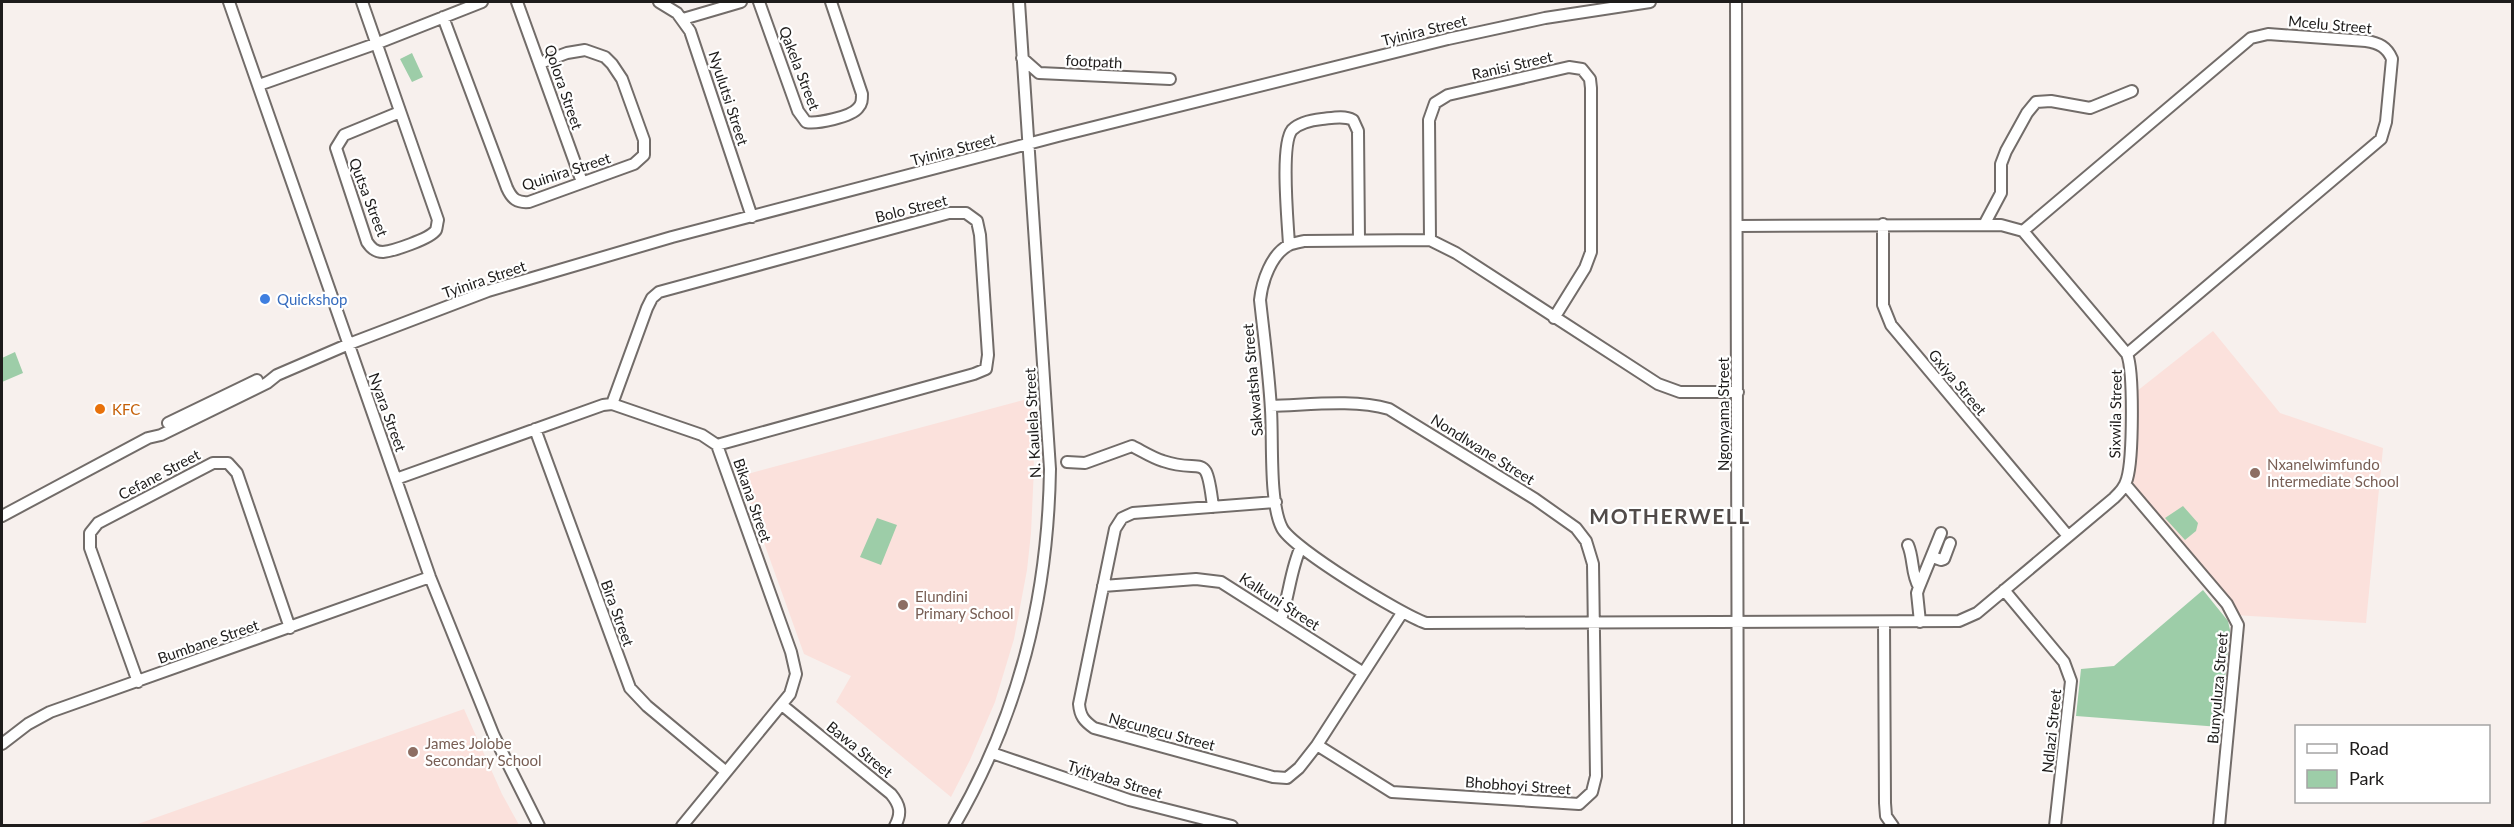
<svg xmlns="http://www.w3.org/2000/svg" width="2514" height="827" font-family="Lato,sans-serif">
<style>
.industrial{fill:#fbe1dc}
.green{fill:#9dcda8}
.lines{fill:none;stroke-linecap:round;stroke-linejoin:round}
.minor-casing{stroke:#726c69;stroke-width:14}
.minor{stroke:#fff;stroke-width:10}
.shop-dot{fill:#3f7fe0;stroke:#fff;stroke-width:2}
.food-dot{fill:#e8710a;stroke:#fff;stroke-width:2}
.education-dot{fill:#8d6e63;stroke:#fff;stroke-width:2}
.labels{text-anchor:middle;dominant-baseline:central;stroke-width:4.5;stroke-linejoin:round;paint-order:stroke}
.street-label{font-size:15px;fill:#1e1c1b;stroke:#fff}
.shop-label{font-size:15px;fill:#366cbe;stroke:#fff;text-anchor:start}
.food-label{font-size:15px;fill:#c56008;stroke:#fff;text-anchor:start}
.education-label{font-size:15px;fill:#785e54;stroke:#fff;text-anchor:start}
.district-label{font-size:21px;font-weight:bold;letter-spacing:1.5px;fill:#514b49;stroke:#fff}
</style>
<rect width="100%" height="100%" fill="#f7f0ed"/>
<path class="industrial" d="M2213 331 2280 413 2383 448 2366 623 2234 615 2125 484 2132 395Z
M1031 398 1034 468 1031 533 1027 570 1014 639 995 702 970 760 951 797 836 702 851 676 804 654 740 476Z
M464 709 502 794 519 825H135Z"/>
<path class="green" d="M412 53 423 77 412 82 400 59Z
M15 352 23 373 2 382V358Z
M2183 506 2198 523 2196 531 2185 540 2165 518Z
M877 518 897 525 881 565 860 557Z
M2203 590 2228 621 2230 630 2220 727 2076 716 2081 669 2114 666Z"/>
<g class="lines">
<defs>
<path id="minor" d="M229 2 430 577 494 736 539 826
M362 2 438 220C437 224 437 227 436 230 430 239 393 251 383 252 375 252 371 248 367 242L336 148 344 135 400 112
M517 2 582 182
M659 2 677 13 690 31 752 217
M759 2 798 111 806 122C817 124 851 117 858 108 862 104 862 100 862 94L831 2
M1736 2 1738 826
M443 17 507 188C512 199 517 203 529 202L634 164 644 155V140L622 79 612 64 605 57 585 50 567 53 540 63
M683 19 741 2
M1022 58 1039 73 1170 79
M259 85 378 43 482 2
M1883 224V305L1891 325 2068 536
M1984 225 2001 193V164L2006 151 2027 113 2036 102 2051 101 2090 108 2132 91
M1737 226 2001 225 2023 231 2127 354C2134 372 2133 459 2127 479 2125 487 2120 492 2114 498L1977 613 1959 621 1426 623C1402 615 1292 548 1282 528 1269 503 1273 440 1271 410 1269 373 1264 337 1260 300 1262 282 1271 254 1289 245 1293 243 1300 242 1304 241L1430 240 1456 253 1658 384 1680 392H1738
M2023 231 2251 38 2268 34 2366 41C2379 43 2387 47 2392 59L2386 122 2381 139 2127 354
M1430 240 1429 120 1435 103 1448 95 1569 67 1582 69 1590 79 1591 88V252L1585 268 1554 318
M1289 245C1288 223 1280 145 1292 130 1299 123 1312 120 1322 119 1332 118 1344 115 1353 120L1358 131 1359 240
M612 404 647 308 652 298 659 292 949 213H966L977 221 980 235 988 355 986 369 974 374 717 445
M1271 406C1309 405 1353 399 1389 409L1535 499 1576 528 1586 541 1593 564 1596 776 1592 792 1579 804 1392 792 1317 745
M168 423 257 380
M535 429 630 688 647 706 725 771
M1067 462 1085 463 1132 446C1142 451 1153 458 1163 461 1204 475 1206 448 1213 507
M396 479 603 405 612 404 702 435 717 445 791 652 796 674 790 694 682 826
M2125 484 2227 604 2238 625 2219 826
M1276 502 1133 513 1122 518 1115 529 1079 704C1080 716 1084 721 1094 728L1273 777 1287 778 1299 768 1317 745 1402 613
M2 516 148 438 161 435 267 383 277 375 349 344 488 291 672 237 1058 136 1448 39 1545 18 1650 2
M1908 545C1914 559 1911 574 1919 587L1917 593 1920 622
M1933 557 1941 560 1944 559 1950 543
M1103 586 1196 579 1221 582 1362 672
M1919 587 1941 533
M2004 590 2064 662 2071 681 2055 826
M1281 619C1289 596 1291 567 1301 547
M1884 622 1885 803 1886 816 1893 826
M138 682 90 548V533L98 523 213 463H228L237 473 290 628
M782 705 891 794C900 805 902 813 895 826
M2 744 28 724 50 712 430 577
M992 753 1129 800 1232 826
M954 826C1019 714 1048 598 1050 469L1019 2"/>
</defs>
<use href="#minor" class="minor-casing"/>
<use href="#minor" class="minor"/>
</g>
<circle class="shop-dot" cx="265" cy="299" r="6"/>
<circle class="food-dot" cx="100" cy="409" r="6"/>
<g class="education-dot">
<circle cx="2255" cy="473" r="6"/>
<circle cx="903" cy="605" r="6"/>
<circle cx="413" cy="752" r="6"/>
</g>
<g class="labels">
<g class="street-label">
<text transform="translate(2330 24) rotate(5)">Mcelu Street</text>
<text transform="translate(1424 30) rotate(-14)">Tyinira Street</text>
<text transform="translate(1094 61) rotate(3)">footpath</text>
<text transform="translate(1512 65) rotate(-13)">Ranisi Street</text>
<text transform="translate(800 68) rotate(69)">Qakela Street</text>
<text transform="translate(564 87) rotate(71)">Qolora Street</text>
<text transform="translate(729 98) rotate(72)">Nyulutsi Street</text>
<text transform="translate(953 149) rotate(-15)">Tyinira Street</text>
<text transform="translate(566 171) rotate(-18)">Quinira Street</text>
<text transform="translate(369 197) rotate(69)">Qutsa Street</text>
<text transform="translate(911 208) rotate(-14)">Bolo Street</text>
<text transform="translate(484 279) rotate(-19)">Tyinira Street</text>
<text transform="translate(1252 380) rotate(-95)">Sakwatsha Street</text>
<text transform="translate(1958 382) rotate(50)">Gxiya Street</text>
<text transform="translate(388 412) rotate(70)">Nyara Street</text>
<text transform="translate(1723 414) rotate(-90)">Ngonyama Street</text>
<text transform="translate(2115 414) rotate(-89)">Sixwila Street</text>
<text transform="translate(1032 423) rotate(-93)">N. Kaulela Street</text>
<text transform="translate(1483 449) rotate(32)">Nondlwane Street</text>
<text transform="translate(159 474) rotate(-28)">Cefane Street</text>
<text transform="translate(753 500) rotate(71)">Bikana Street</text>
<text transform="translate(1280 601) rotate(33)">Kalkuni Street</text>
<text transform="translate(618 613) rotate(70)">Bira Street</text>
<text transform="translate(208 641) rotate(-19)">Bumbane Street</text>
<text transform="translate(2217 688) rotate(-85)">Bunyuluza Street</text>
<text transform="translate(1162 731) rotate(15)">Ngcungcu Street</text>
<text transform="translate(2051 731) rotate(-84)">Ndlazi Street</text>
<text transform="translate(860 749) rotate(39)">Bawa Street</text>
<text transform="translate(1115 779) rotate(17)">Tyityaba Street</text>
<text transform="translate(1518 785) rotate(4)">Bhobhoyi Street</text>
</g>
<g class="shop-label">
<text x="277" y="299">Quickshop</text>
</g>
<g class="food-label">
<text x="112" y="409">KFC</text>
</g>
<g class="education-label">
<text x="2267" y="464">Nxanelwimfundo<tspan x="2267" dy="17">Intermediate School</tspan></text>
<text x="915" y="596">Elundini<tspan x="915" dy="17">Primary School</tspan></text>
<text x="425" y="743">James Jolobe<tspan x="425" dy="17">Secondary School</tspan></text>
</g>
<g class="district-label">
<text x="1670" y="515">MOTHERWELL</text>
</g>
</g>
<rect width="2514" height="827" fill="none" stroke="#1e1c1b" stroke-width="6"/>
<rect x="2295" y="725" width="195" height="78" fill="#ffffff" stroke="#a5a4a4" stroke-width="1.5"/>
<rect x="2307" y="744" width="30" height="9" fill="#ffffff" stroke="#a5a4a4" stroke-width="1.5"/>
<text x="2349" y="755" font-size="18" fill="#1e1c1b">Road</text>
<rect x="2307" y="770" width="30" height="18" fill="#9dcda8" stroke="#a5a4a4" stroke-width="1.5"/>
<text x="2349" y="785" font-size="18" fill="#1e1c1b">Park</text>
</svg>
